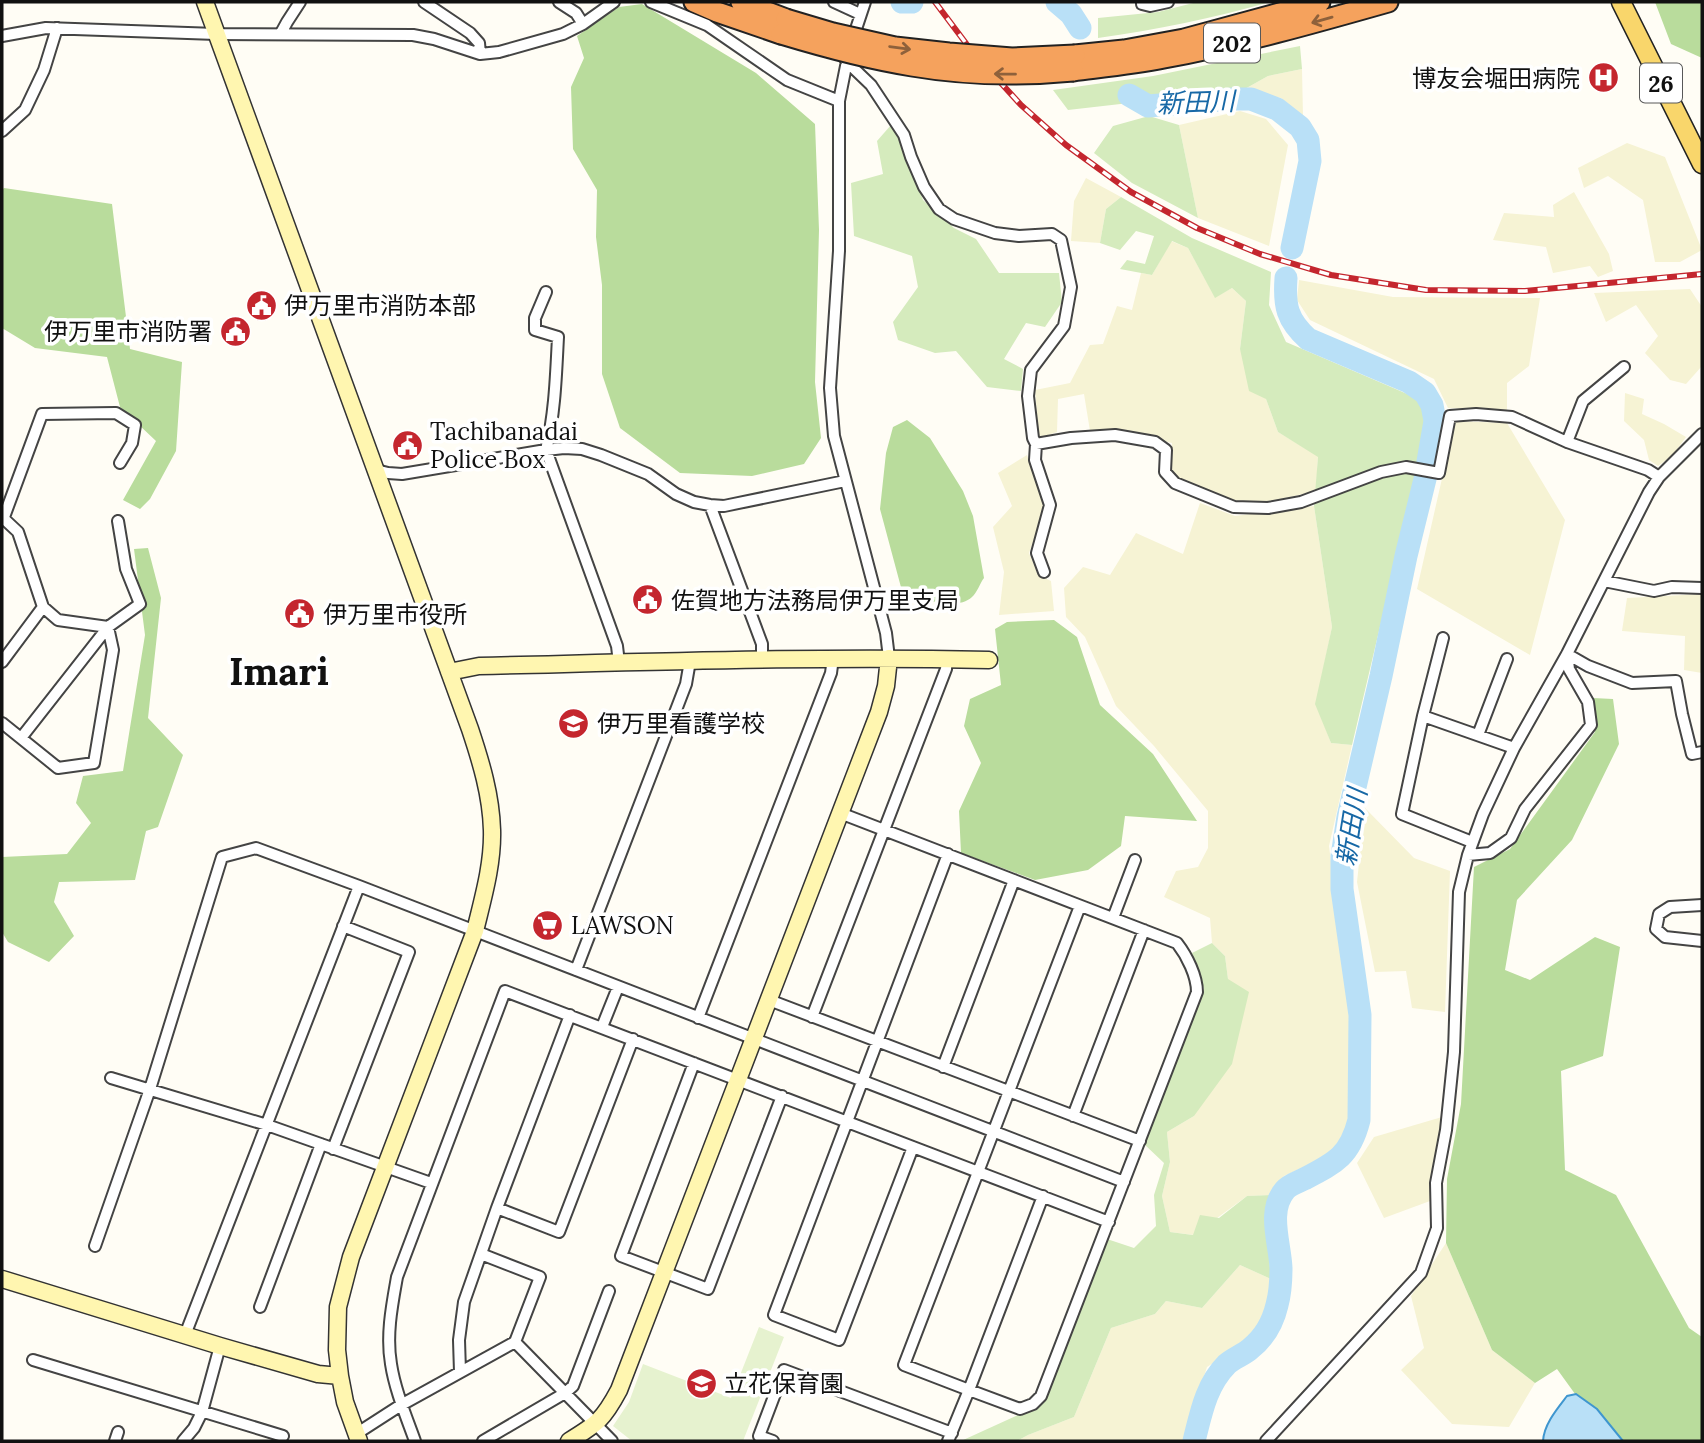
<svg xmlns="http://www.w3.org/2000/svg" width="1704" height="1443" font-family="Lora,'Noto Sans JP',serif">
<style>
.farmland{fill:#f6f3d4}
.green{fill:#d5ebbd}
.forest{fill:#b9dc9c}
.pitch{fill:#e6f2cf}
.water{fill:#b9e0f7;stroke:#3f96cf;stroke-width:2}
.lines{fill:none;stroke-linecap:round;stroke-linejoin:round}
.river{stroke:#b9e0f7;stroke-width:23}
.street-casing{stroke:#444;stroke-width:14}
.secondary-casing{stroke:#333;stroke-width:19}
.primary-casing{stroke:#222;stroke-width:21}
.highway-casing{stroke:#222;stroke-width:23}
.street{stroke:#fff;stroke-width:10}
.secondary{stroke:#fff6b0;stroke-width:16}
.primary{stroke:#f9d66b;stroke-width:18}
.highway{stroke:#f5a25d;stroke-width:19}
.rail-casing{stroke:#c4262e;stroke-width:6}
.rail{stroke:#fff;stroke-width:3.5;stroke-dasharray:10;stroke-linecap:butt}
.highway-bridge-casing{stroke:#222;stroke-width:23;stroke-linecap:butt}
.highway-bridge{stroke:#f5a25d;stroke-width:19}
.oneway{stroke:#8e613b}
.labels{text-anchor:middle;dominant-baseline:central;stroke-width:7;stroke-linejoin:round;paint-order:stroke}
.shield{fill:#fff;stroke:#585858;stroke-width:2}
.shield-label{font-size:23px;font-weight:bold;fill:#111}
.poi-label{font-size:24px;fill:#111;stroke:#fff;text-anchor:start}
.water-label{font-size:26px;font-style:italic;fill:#1768a6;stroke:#fff}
.town-label{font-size:38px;font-weight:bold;fill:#111;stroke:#fff}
</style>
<rect width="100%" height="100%" fill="#fffdf5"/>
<path class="farmland" d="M1302 69 1303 117 1281 98 1243 90 1268 76Z
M1240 111 1266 119 1288 145 1269 246 1198 218 1179 125Z
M1627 143 1665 157 1702 250 1680 262H1655L1643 200 1608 176 1584 188 1578 168Z
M1086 178 1121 197 1106 209 1100 243 1071 241 1074 201Z
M1574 192 1609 254 1613 271 1598 277 1590 266 1553 273 1546 247 1493 240 1504 213 1554 217 1553 205Z
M1171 241 1188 248 1215 297 1232 288 1246 301 1240 349 1266 399 1278 432 1318 456 1316 491 1264 503 1236 501 1181 482 1171 468 1172 443 1116 431H1090L1084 394 1058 399 1057 432 1039 438 1035 390 1070 383 1090 345 1103 344 1117 306 1132 310 1141 273 1152 275Z
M1299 280 1393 297 1540 298 1529 366 1507 383V411L1448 408 1434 379 1310 320 1297 300Z
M1690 289 1702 307V366L1686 384 1670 380 1645 353 1658 336 1636 305 1606 322 1594 293Z
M1625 393 1644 399 1642 414 1664 424 1686 437 1673 455 1658 466 1649 460 1644 440 1624 421Z
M1455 421 1507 423 1565 520 1530 655 1417 589Z
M1027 455 1045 508 1029 553 1038 575 1051 581 1054 611 999 615 1004 572 993 527 1012 506 998 473Z
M1200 503 1235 516 1314 506 1332 627 1316 704 1331 743 1352 745 1329 846 1349 1005V1124L1336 1152 1284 1176 1271 1195 1247 1196 1194 1235 1170 1232 1162 1196 1170 1162 1167 1132 1194 1116 1228 979 1225 956 1212 943 1210 918 1164 897 1176 871 1198 867 1208 848V811L1154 746 1116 706 1085 637 1066 617 1064 588 1083 567 1110 575 1136 533 1183 554Z
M1702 594V673L1684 670 1685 636 1622 631 1627 598Z
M1365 808 1414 858 1450 871 1445 1012 1412 1008 1406 971 1375 972 1357 882Z
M1442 1117 1430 1201 1384 1218 1357 1163 1374 1137Z
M1446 1243 1492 1350 1535 1383 1509 1427 1452 1424 1401 1370 1424 1348 1411 1296Z
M1240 1265 1271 1279 1267 1313 1248 1340 1207 1367 1183 1441H1017L1028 1435 1074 1417 1111 1328 1155 1314 1166 1301 1202 1308Z"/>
<path class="green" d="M1197 2H1270C1214 18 1156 30 1098 38V18L1158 12Z
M1300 46 1302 69 1268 76 1243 90 1068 110 1053 90 1153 76Z
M1149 116 1179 125 1198 218 1132 183 1094 153 1113 126Z
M891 125 903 147 923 200 954 228 976 239 999 273H1059L1062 302 1045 327 1026 323 1004 359 1023 369 1021 391 987 387 956 351 935 353 898 340 893 322 918 287 912 256 854 236 851 183 883 174 877 141Z
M1121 197 1192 238 1271 272 1269 305 1286 342 1412 396 1423 406 1428 424 1352 745 1331 743 1315 704 1332 627 1314 506 1318 457 1278 432 1266 399 1249 391 1240 349 1246 301 1232 288 1215 298 1188 248 1172 241 1152 275 1120 269 1127 260 1145 264 1154 236 1136 231 1120 250 1100 243 1106 209Z
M1212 943 1225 956 1228 979 1249 992 1232 1064 1194 1116 1167 1132 1170 1162 1162 1196 1170 1232 1193 1235 1200 1215 1219 1218 1247 1196 1271 1195 1266 1222 1271 1279 1240 1265 1202 1308 1166 1301 1155 1314 1111 1328 1074 1417 1028 1435 1017 1441H961L1020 1414 1045 1401 1107 1239 1134 1248 1156 1226 1154 1195 1164 1163 1144 1144 1204 989 1192 953Z"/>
<path class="forest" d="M1655 2H1702V58L1671 44Z
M642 4 756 73 815 124 819 230 815 382 821 438 804 464 752 476 680 473 620 428 602 374V285L596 237 597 190 573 149 571 87 584 58 577 36 619 7Z
M4 188 112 204 130 349 182 362 176 451 150 499 140 509 123 500 156 441 120 407 107 357 35 348 2 328V190Z
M907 420 930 438 963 491 973 516 984 578C980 583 977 593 972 597 956 612 919 598 902 591L880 509 886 453 893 427Z
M148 548 161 598 148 718 183 755 158 827 146 831 135 880 59 882 54 902 74 936 49 962 8 942 2 932V857L67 854 91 823 76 803 83 776 123 771 145 635 134 549Z
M1054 620 1077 637 1100 705 1153 754 1197 821 1125 816 1121 846 1088 870 1035 880 961 853 959 811 981 763 964 726 970 699 1001 685 995 629 1007 622Z
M1593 698 1613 699 1619 744 1572 840 1517 900 1505 970 1530 980 1595 937 1620 947 1603 1056 1561 1071 1565 1170 1616 1195 1689 1328 1702 1337V1441H1609L1557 1369 1535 1383 1492 1350 1446 1243 1447 1179 1461 1104 1474 867 1510 849 1595 732Z"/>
<path class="pitch" d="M759 1327 784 1337 743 1441H632L613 1426 629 1402 643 1364 731 1398Z"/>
<path class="water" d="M1576 1394 1597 1409 1623 1441H1543C1544 1424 1557 1409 1567 1396Z"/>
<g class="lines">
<path class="river" d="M902 2H912
M1057 2 1071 14 1080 28
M1129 95 1148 106 1234 99H1251L1277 109 1300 127 1308 140 1310 161 1292 248
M1194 1441C1201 1413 1206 1385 1227 1364 1234 1358 1243 1355 1250 1349 1264 1338 1273 1322 1277 1305 1280 1294 1281 1279 1281 1268 1280 1243 1267 1211 1285 1190 1289 1185 1298 1182 1304 1179 1335 1163 1350 1156 1359 1120L1360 1015 1342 889V856L1348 817 1381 676 1406 556 1425 479 1435 421 1432 405 1425 393 1409 382 1308 339C1287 320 1284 306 1286 278"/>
<defs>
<path id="street" d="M424 2 470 33 479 43 480 54
M559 2 576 13 583 24
M651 2 707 25 787 80 839 101
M834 2 860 14
M1142 2V4L1150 6 1168 2
M281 33 287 22 300 2
M2 36 46 28 216 34 413 35 434 39 480 54 499 52 563 34 583 24 614 2
M852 41 865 2
M848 56 839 101V251L830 388 834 436 886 633 889 658
M846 61 871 85 904 135 911 157 924 187 939 209 954 219 995 233 1019 236 1052 234 1061 240 1071 287 1064 326 1031 370 1028 396 1033 438 1036 444 1071 438 1115 435 1155 442 1166 450 1165 472 1175 483 1234 507 1268 508 1301 502 1381 472 1406 467 1439 473 1450 416 1476 414 1512 417 1567 442 1648 470 1659 477
M2 131 25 110 44 70 57 28
M546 292 535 318V330L558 337C556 375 555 413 546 450L617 646 619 663
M1567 442 1583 401 1624 367
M1036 444 1035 460 1050 505 1037 553 1044 572
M376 470 388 473 402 474 546 450 564 448 582 449 601 455 648 474 676 494 694 502 710 505 724 506 845 481
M710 505 762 644V659
M2 517 18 532 43 607 2 662
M4 517 42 414 116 413 135 425 132 443 120 463
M1604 581 1654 591 1672 587 1702 588
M43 607 58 620 108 627 140 604 126 569 118 521
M1443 638 1423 716 1402 814 1472 842
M1567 654 1588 666 1632 683 1676 681 1682 714 1692 754 1702 752
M1423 716 1514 748
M2 723 58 768 94 763 113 650 108 627 21 738
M1478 735 1507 659
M840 813 1177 943C1187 956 1197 976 1197 992L1041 1396 1033 1404 1020 1409 969 1390 948 1441
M1468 855 1490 853 1511 838 1525 809 1591 725 1588 702 1569 669 1567 654
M1702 905 1670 907 1659 914 1656 929 1665 937 1702 941
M1113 918 1135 860
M576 970 686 684 690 661
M769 1000 1140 1141
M812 1017 946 669 947 659
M698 1018 831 673 833 658
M602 1027 618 987
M694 1063 621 1256 708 1289 782 1096
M943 1067 1014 880
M111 1078 267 1125 431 1183
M1073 1116 1144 930
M913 1147 839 1340 774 1315 948 854
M333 1149 409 952 343 926
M1043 1196 969 1390 904 1365 1080 906
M497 1208 559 1232 633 1039
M95 1246 150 1089 222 857 256 848 359 886 1124 1182
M481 1254 540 1277 515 1342
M260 1307 321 1144
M185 1335 359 886
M33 1360 283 1436
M460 1372 459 1340 464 1302 497 1208 570 1015
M356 1434 401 1405 515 1342 612 1441
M115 1441 118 1432
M183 1441 194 1428 202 1412 220 1346
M415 1441C406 1416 395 1390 391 1364 386 1335 392 1305 397 1277L505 991 1109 1222
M483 1441 565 1393 573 1386 609 1291
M773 1441 759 1436 784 1370 952 1433
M1266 1441 1421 1273 1437 1228 1436 1183 1446 1130 1454 1052 1459 892 1468 855 1483 814 1514 748 1567 654 1649 492 1659 477 1702 434"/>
<path id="secondary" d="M205 2 470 729C481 762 491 795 492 830 493 864 483 898 475 931L351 1257 338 1307 337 1350 340 1376 345 1402 359 1441
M449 672 479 666C649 662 819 656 989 660
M2 1279 220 1346 318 1374 340 1376
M569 1441C597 1424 603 1420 619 1390L879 712 886 686 889 658"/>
<path id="primary" d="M1621 2 1702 164"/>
<path id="highway" d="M694 2 717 12 781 34
M741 2 786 19
M1075 55 1124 50 1184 39 1320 2
M1073 71C1104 67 1134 64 1164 58 1240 44 1314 23 1388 2"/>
</defs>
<use href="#street" class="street-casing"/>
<use href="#secondary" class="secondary-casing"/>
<use href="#primary" class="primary-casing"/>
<use href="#highway" class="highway-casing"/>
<use href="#street" class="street"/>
<use href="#secondary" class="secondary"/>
<use href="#primary" class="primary"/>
<use href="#highway" class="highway"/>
<defs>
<path id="rail" d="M935 2 971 50 1021 105 1066 145 1131 192 1197 228 1260 254 1331 275 1426 290 1525 291 1702 274"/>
</defs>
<use href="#rail" class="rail-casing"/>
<use href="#rail" class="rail"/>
<defs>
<path id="highway-bridge" d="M786 19 833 33 895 47 949 53 1012 58 1075 55
M781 34C824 47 868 59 912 66 965 75 1020 76 1073 71"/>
</defs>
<use href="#highway-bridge" class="highway-bridge-casing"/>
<use href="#highway-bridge" class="highway-bridge"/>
</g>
<defs><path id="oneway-shaft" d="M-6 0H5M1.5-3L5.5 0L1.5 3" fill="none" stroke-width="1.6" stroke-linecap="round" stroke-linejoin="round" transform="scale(1.75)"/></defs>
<g class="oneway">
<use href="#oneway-shaft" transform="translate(1322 20) rotate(164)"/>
<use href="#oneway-shaft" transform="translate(900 48) rotate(8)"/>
<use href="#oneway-shaft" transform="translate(1005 74) rotate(-179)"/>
</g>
<defs>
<symbol id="hospital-disc" viewBox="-11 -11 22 22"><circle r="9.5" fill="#c4262e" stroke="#fff"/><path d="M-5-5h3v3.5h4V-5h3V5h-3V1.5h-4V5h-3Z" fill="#fff"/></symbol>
<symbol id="civic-disc" viewBox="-11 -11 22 22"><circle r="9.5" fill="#c4262e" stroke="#fff"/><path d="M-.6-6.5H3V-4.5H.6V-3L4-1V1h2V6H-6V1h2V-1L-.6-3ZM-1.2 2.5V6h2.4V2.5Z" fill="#fff"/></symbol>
<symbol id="school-disc" viewBox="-11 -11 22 22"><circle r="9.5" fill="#c4262e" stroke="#fff"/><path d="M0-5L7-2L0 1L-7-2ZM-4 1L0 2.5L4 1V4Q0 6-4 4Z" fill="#fff"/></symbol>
<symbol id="supermarket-disc" viewBox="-11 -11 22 22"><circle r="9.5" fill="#c4262e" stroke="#fff"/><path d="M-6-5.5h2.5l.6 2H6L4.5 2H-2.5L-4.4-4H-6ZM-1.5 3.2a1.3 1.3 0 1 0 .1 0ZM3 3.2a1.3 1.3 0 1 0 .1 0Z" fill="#fff"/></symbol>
</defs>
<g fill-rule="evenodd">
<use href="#hospital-disc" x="1586" y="60" width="35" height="35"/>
<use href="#civic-disc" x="244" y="288" width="35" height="35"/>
<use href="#civic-disc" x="218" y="314" width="35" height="35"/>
<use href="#civic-disc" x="390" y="428" width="35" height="35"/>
<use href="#civic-disc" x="630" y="582" width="35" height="35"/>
<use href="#civic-disc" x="282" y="596" width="35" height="35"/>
<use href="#school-disc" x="556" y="706" width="35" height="35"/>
<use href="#supermarket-disc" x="530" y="908" width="35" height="35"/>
<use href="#school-disc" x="684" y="1366" width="35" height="35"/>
</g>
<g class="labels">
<g class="shield">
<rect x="1204" y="23.5" width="56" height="39" rx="5"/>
<rect x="1640" y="63.5" width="42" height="39" rx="5"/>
</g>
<g class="shield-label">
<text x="1232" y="43">202</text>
<text x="1661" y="83">26</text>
</g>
<g class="poi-label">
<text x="1580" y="78" text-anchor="end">博友会堀田病院</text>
<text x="284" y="305">伊万里市消防本部</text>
<text x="212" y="331" text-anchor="end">伊万里市消防署</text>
<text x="430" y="431">Tachibanadai<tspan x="430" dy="28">Police Box</tspan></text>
<text x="671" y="600">佐賀地方法務局伊万里支局</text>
<text x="323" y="614">伊万里市役所</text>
<text x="597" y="723">伊万里看護学校</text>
<text x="571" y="925">LAWSON</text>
<text x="724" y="1383">立花保育園</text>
</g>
<g class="water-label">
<text transform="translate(1196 102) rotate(-2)">新田川</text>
<text transform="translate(1351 827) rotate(-81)">新田川</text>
</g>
<g class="town-label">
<text x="279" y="671">Imari</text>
</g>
</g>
<rect width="1704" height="1443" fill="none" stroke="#111111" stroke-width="7"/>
</svg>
